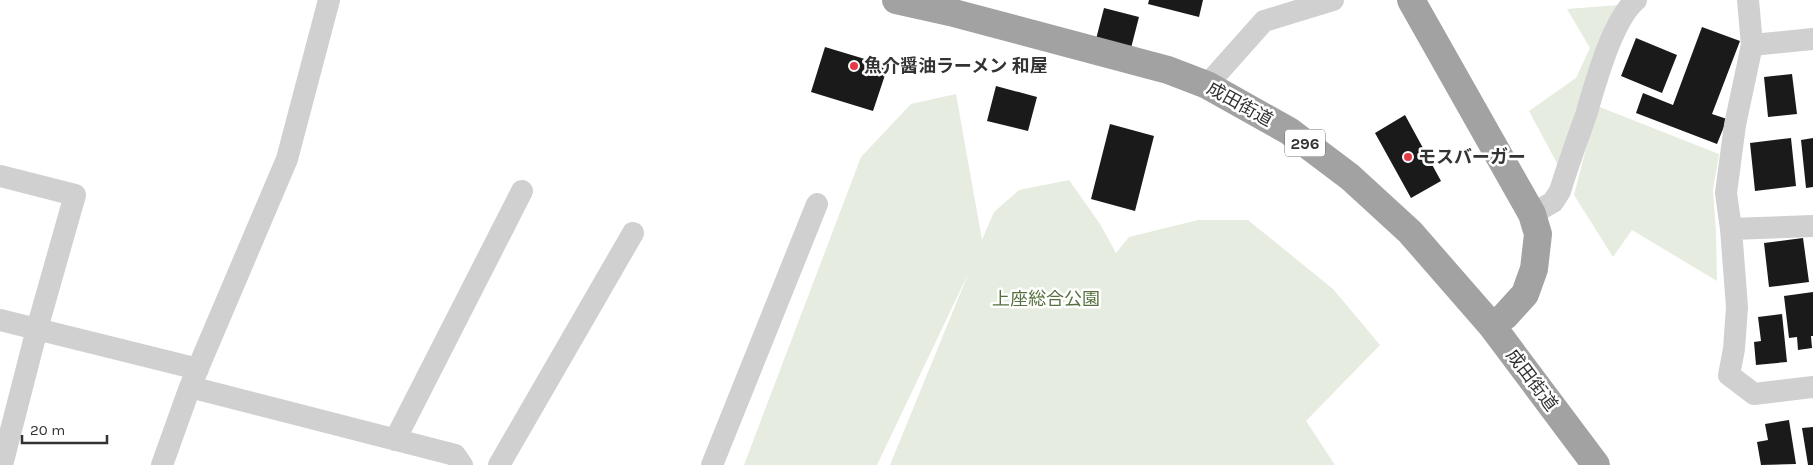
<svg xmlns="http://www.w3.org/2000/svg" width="1813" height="465" font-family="Karla,'Noto Sans JP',sans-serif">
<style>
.green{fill:#e6ecdf}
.building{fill:#1a1a1a}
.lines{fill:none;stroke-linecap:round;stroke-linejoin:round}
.minor{stroke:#d0d0d0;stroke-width:22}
.trunk{stroke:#a2a2a2;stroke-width:28}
.poi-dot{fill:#e63946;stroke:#fff;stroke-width:2}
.labels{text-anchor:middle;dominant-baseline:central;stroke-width:5;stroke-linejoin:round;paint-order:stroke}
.shield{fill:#fff;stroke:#707070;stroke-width:1}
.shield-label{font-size:16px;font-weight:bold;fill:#333}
.poi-label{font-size:18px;font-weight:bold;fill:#333;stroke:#fff;text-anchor:start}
.street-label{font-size:18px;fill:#333;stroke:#fff}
.park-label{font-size:18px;fill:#56703f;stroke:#fff}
</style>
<rect width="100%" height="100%" fill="#fff"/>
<path class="green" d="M1619 5 1559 167 1529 111 1576 78 1590 48 1567 9Z
M956 94 982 240 994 212 1019 190 1069 180 1100 224 1116 253 1129 237 1198 220H1248L1333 289 1380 345 1306 421 1335 465H890L969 272 877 465H744L861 157 911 104Z
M1597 106 1719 154 1713 190 1716 232 1717 281 1632 230 1613 257 1574 195Z"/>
<path class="building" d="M1149 0H1203L1199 17 1148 4Z
M1104 8 1139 17 1130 52 1095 43Z
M1702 27 1740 41 1712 114 1727 119 1717 144 1636 113 1643 93 1673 105Z
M1636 38 1677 55 1662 93 1621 76Z
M825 47 888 66 873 111 811 92Z
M1792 74 1797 114 1768 117 1764 77Z
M996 86 1037 97 1028 131 987 121Z
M1405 115 1441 181 1411 198 1375 133Z
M1110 124 1154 136 1135 211 1091 199Z
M1791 138 1796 186 1755 191 1750 143Z
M1813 138V187L1806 188 1801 140Z
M1803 238 1809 282 1769 287 1764 243Z
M1813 292V336H1811L1812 348 1798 350 1797 337 1789 338 1784 296Z
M1782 314 1787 362 1756 365 1754 342 1761 341 1758 317Z
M1789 420 1796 464 1761 465 1757 442 1768 440 1765 424Z
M1813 427V465H1808L1802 428Z"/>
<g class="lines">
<path class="minor" d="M1748 0 1752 45 1735 125 1726 193 1731 229 1737 307 1734 349 1729 375 1754 394 1813 387
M1752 45 1813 39
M1207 85 1264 21 1333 0
M0 176 75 195 37 329 2 465
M1532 214 1553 202 1560 191C1568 165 1577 140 1586 115 1595 85 1612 20 1636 0
M1731 229 1813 226
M0 320 198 369
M190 387 455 455 462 465
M395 440 522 191
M162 465 190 387 287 159 329 0
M499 465 633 233
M712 465 817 204"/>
<path class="trunk" d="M896 0 950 12 1168 70 1207 85 1289 131 1350 177 1410 232 1492 326 1596 465
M1411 0 1532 214 1538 234 1534 269 1525 294 1505 316 1492 326"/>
</g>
<g class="poi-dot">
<circle cx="854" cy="66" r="5"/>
<circle cx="1408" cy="157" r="5"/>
</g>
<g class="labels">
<rect class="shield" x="1285" y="129.5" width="40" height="27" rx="4"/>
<g class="shield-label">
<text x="1305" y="143">296</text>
</g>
<g class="poi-label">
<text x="864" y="66">魚介醤油ラーメン 和屋</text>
<text x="1418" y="157">モスバーガー</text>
</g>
<g class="street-label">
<text transform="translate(1240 104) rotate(29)">成田街道</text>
<text transform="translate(1532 380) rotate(53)">成田街道</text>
</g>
<g class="park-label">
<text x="1046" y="299">上座総合公園</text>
</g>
</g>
<path d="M22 435v8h85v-8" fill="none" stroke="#333333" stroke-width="2.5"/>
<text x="30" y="435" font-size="15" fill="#333333" stroke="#ffffff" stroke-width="4" paint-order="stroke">20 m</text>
</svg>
